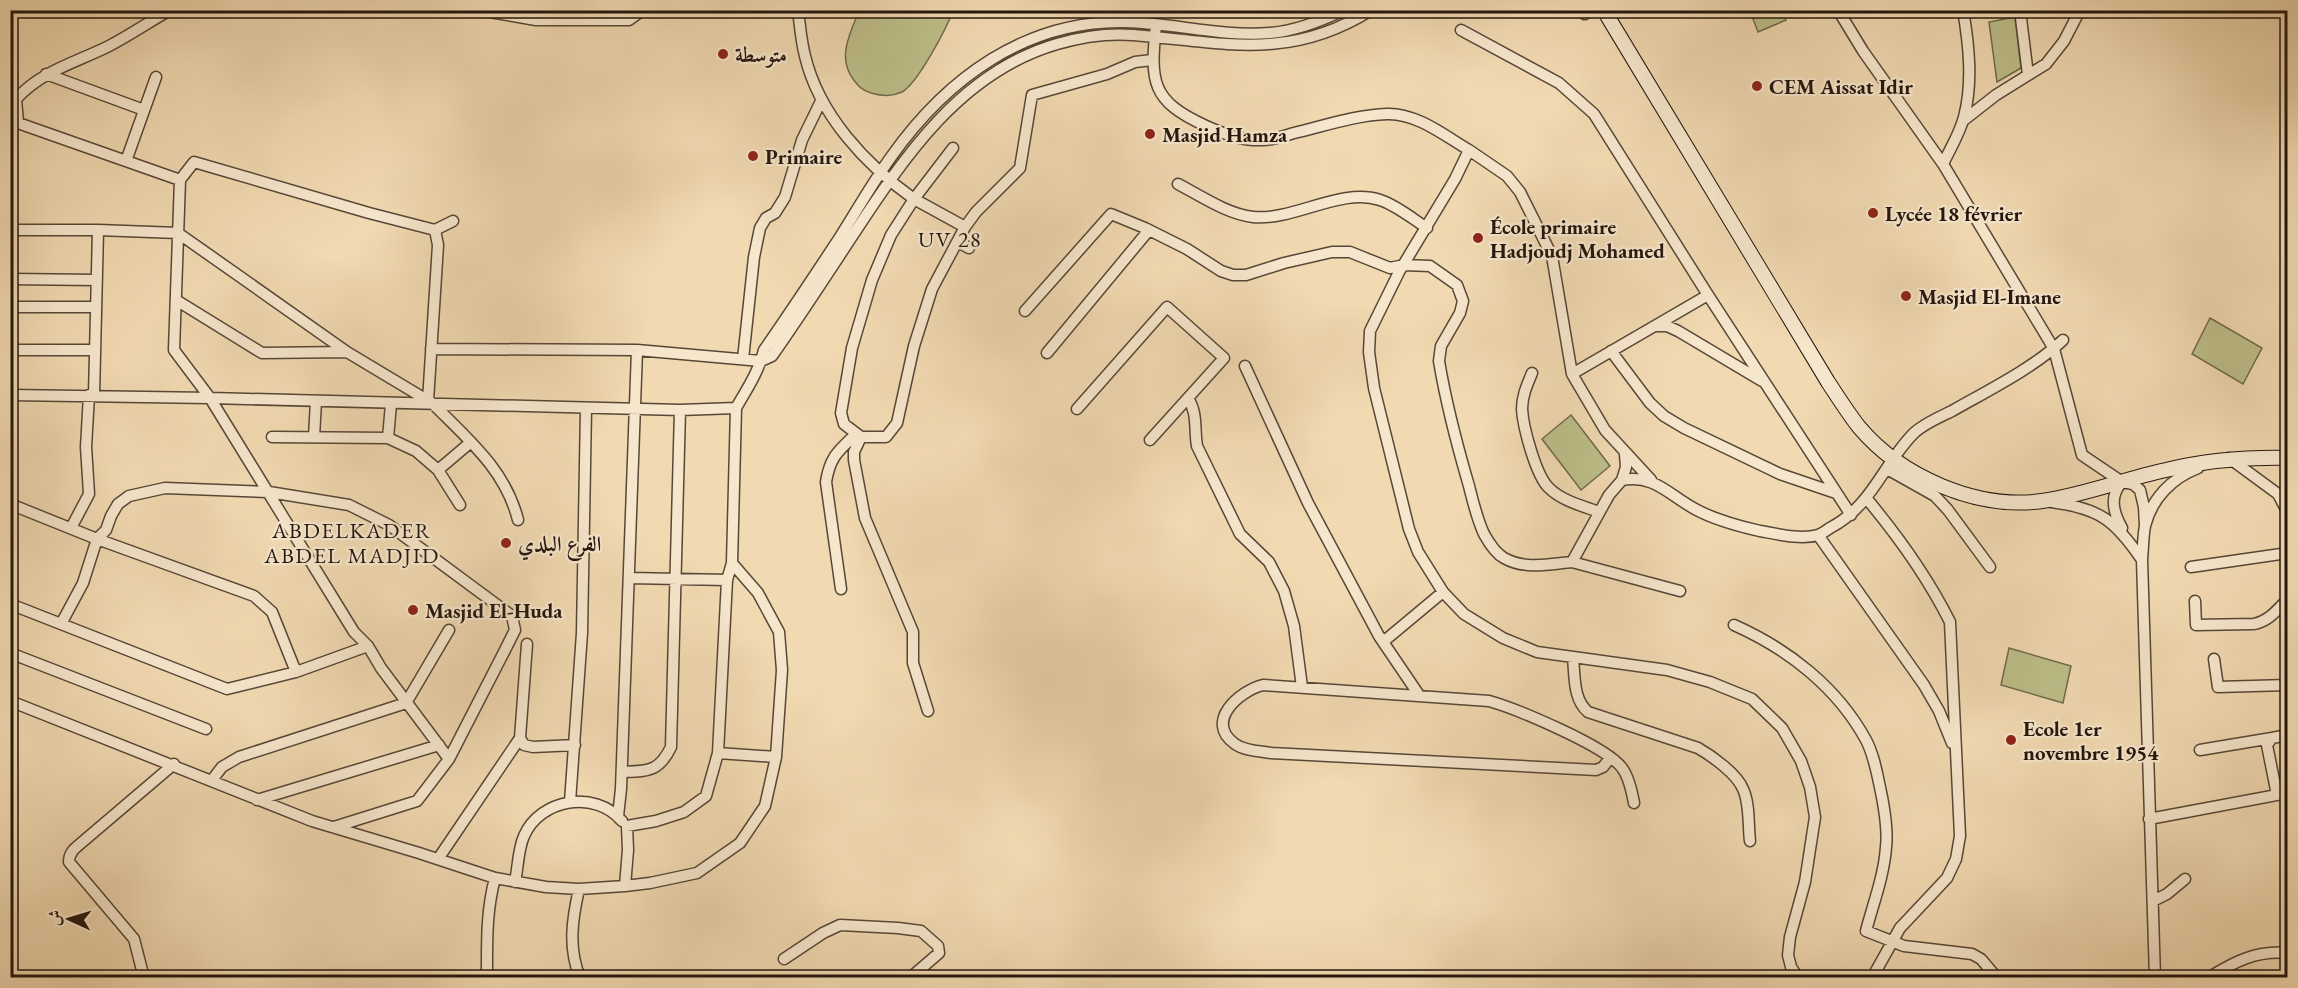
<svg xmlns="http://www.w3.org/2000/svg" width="2298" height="988" font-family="'EB Garamond',Amiri,serif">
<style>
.green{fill:#bdbe89;stroke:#706a4c;stroke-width:1.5}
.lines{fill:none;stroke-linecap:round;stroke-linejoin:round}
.street-casing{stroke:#574737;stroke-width:13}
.secondary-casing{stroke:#24160e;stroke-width:16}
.street{stroke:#f6e6cc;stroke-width:10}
.secondary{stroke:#f6e6cc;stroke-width:14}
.poi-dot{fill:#8f2418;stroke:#f6e6cc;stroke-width:2}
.labels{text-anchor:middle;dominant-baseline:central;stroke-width:4.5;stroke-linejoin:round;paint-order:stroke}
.poi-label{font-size:21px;font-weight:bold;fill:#24160e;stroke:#f6e6cc;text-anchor:start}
.neighbourhood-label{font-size:22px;letter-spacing:1.5px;fill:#24160e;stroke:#f6e6cc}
</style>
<rect width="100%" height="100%" fill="#f1d9b1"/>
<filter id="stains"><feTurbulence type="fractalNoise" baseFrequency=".00333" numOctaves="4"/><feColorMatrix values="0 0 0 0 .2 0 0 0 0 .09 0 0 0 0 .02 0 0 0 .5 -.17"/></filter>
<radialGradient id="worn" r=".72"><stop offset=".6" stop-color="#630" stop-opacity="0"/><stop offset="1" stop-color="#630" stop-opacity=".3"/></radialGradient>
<path class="green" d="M859 11V10L953 11C946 29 918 83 902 92 891 97 882 96 871 93 862 90 859 87 853 79 837 58 850 33 859 11Z
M1750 11H1782L1786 20 1758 32Z
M2015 17 2021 68 1997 82 1989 22Z
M2210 318 2262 348 2243 384 2192 354Z
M1571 415 1610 466 1581 490 1542 439Z
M2009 648 2071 666 2063 703 2001 685Z"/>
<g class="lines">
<defs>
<path id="street" d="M478 10 536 20H629L643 10
M798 10C800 25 801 41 805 56 819 115 866 165 914 199L891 235 872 280 852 348 841 413 844 424 861 437H886L897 423 914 346 932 289 965 227 914 199 953 148
M1578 10 1585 14
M1838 10 1863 51 1943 164 2054 349 2082 455 2122 482 2133 484 2140 490 2144 507 2145 526
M2020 10 2028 75
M1156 25C1150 82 1151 101 1206 126 1224 134 1242 141 1263 140 1273 140 1284 136 1294 133 1324 126 1356 115 1387 114 1417 113 1445 136 1469 150L1455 179 1399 272 1370 331 1369 352 1374 388 1409 529 1418 552 1443 592 1464 614 1503 638 1537 652 1667 670 1710 682 1752 699 1782 728 1801 761 1810 787 1815 817 1805 882 1790 937 1788 955 1791 967 1798 978
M1461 30 1559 83 1594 114 1708 295 1851 515
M46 74 144 110
M10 118 18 123 180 180 194 162 369 213 435 230 438 245 428 401
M1964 120 1996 95 2046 64 2064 41 2080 10
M18 123 16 99C43 70 75 63 109 46 130 35 149 22 170 10
M1469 150 1507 176 1520 192 1552 256 1572 374 1605 430 1651 480
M126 161 156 77
M1943 164C1950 149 1960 133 1964 117 1973 83 1969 45 1963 10
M180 180 174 350 210 398 354 632 368 646 381 668 449 759
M1178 184C1201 196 1227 214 1253 217 1294 221 1341 187 1380 200 1396 205 1413 219 1427 228
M965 227 976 212 1020 168 1032 95 1107 74 1135 62 1152 60
M10 230H98L178 233 347 352 432 403
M435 230 453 221
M958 242 969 248
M10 279 97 280
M176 300 262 353 347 352
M10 307H96
M1025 311 1111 214 1145 228 1187 249 1221 271 1233 275H1246L1284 263 1332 252H1350L1390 268 1404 265 1430 266 1457 285 1463 301 1460 313 1441 346 1439 361C1446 403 1457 445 1469 486 1473 502 1477 519 1484 534 1489 543 1495 553 1504 558 1525 570 1550 564 1572 562L1609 495 1622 480
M1655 326H1667L1678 331 1762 381
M431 349 637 350 761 361 772 356C800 316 826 276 853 235 905 156 961 72 1057 44 1081 37 1107 33 1133 35 1222 42 1289 62 1371 10
M10 350H95
M1611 351 1650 403 1664 416 1684 428 1780 474 1836 493
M1047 353 1149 230
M743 359 754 257 760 228 766 218 775 213 785 197 802 140 821 101
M1245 366 1308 503 1379 636 1419 695
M1532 373C1527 385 1522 396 1522 409 1523 427 1536 476 1549 488 1562 501 1583 506 1599 512
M1572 374 1708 295
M10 395 210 398 680 410 736 408C747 389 759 371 764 350 790 313 815 275 840 237 857 210 873 182 891 157 947 78 1026 20 1125 22 1174 23 1221 37 1270 33 1295 31 1321 21 1344 10
M94 395 98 230
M1188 398C1198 414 1194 429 1197 446L1240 534 1269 562 1284 591 1294 626 1302 687
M434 405C469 440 506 471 518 520
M1077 409 1167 307 1224 358 1150 440
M272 437 388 438 416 451 438 470 460 505
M314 437 316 401
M861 437 854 452V460L865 518 913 632V663L928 711
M388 438 391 404
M1625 454 1626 467 1622 480C1654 474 1669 495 1695 509 1715 520 1738 526 1760 531 1777 534 1801 540 1818 535 1822 534 1827 530 1830 528 1872 506 1882 466 1913 434 1923 424 1940 417 1952 411 1987 391 2035 367 2063 340
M2229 458 2278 494 2288 513
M1887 469 1935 496 1948 510 1990 567
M438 470 471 442
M1867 499C1897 535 1929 580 1950 622L1960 836 1956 859 1947 878 1900 928 1872 978
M2051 502C2099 508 2115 520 2142 560
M10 504 97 539 254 596 272 612 296 672 368 646
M71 528 89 494 86 447 89 395
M2122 528C2113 512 2109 496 2122 482
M1818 535 1924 685 1939 711 1952 743
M1572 562 1680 591
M2191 567 2288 553
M630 578 727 580
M841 589 826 482C830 457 838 451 856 434
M2195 601 2196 625 2254 624C2269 621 2277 610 2288 599
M10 604 227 689 296 672
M61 624 83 583 97 539 106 530 111 516 118 504 129 496 165 488 269 492 349 505 389 525 512 616 515 630 505 650 449 759 417 801 334 827
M1734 625C1788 649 1837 687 1866 740 1875 757 1878 779 1882 797 1885 813 1888 831 1886 847 1884 876 1873 904 1866 931L1904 946 1972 954 1981 959 1997 978
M1383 642 1443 592
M527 644 520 738 524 745 533 747 575 745
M10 653 206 729
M1573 658C1575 677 1573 699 1588 712L1698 748C1712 756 1737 774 1743 789 1750 804 1748 825 1750 841
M2214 659 2218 687 2288 685
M10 701 312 821 419 853 495 878 546 887 579 889 625 886 628 850 627 826 656 821 684 812 706 796 718 753 727 580 732 563 736 408
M2200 750 2272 738
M718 753 776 757
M1610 758 1603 767 1596 770 1271 753C1259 751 1245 751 1235 744 1204 722 1239 691 1263 685L1489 701C1517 709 1606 746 1622 768 1629 777 1632 792 1634 803
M622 772C648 771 659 772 671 747L680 410
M212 780 222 767 239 757 406 703 449 630
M2277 795 2267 745 2272 738 2288 735
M257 800 439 745
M570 802 582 633 586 408
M618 816 621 789 637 350
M2149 819 2288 793
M438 859 520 738
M515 882C518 868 518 849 524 836 540 799 595 789 622 821
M625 886 650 883 697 873 740 843 765 806 776 757 782 670 779 632 758 593 732 563
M579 889C572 920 568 948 580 978
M2153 901 2167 894 2185 879
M784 959 823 933 840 925 898 928 921 931 938 946 939 953 910 978
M144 978 134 939 69 862C69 853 74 849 80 844L174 764
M487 978C487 943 486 912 495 878
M2155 978 2142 560C2143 549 2143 536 2145 526 2152 498 2172 478 2198 468
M2208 978C2234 962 2256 950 2288 953"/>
<path id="secondary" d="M1606 10 1608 17 1828 382C1838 397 1848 413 1859 427 1901 477 1977 510 2042 501 2084 495 2124 479 2166 470 2208 460 2244 457 2288 458"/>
</defs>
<use href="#street" class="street-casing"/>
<use href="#secondary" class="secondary-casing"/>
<use href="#street" class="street"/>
<use href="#secondary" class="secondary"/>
</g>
<g class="poi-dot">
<circle cx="723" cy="54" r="6"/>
<circle cx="1757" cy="86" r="6"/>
<circle cx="1150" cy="134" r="6"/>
<circle cx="753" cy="156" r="6"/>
<circle cx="1873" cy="213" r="6"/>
<circle cx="1478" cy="238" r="6"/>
<circle cx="1906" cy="296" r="6"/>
<circle cx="506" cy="543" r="6"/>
<circle cx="413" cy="610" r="6"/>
<circle cx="2011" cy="740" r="6"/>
</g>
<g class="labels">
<g class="poi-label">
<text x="735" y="54">متوسطة</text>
<text x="1769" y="86">CEM Aissat Idir</text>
<text x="1162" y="134">Masjid Hamza</text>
<text x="765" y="156">Primaire</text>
<text x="1885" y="213">Lycée 18 février</text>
<text x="1490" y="226">École primaire<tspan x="1490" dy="24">Hadjoudj Mohamed</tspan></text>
<text x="1918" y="296">Masjid El-Imane</text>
<text x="518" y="543">الفرع البلدي</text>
<text x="425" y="610">Masjid El-Huda</text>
<text x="2023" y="728">Ecole 1er<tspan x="2023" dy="24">novembre 1954</tspan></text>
</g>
<g class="neighbourhood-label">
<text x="950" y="239">UV 28</text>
<text x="352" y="530">ABDELKADER<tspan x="352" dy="25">ABDEL MADJID</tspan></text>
</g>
</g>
<rect width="2298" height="988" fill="none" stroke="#f1d9b1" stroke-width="36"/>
<rect x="12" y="12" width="2274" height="964" fill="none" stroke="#24160e" stroke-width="3"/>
<rect x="18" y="18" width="2262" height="952" fill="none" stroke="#24160e" stroke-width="1.5"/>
<g transform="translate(69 919) rotate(274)" stroke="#f6e6cc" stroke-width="4.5" paint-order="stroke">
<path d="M0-4.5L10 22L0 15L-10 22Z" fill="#24160e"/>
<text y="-9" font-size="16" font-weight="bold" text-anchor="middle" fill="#24160e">ش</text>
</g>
<rect width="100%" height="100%" filter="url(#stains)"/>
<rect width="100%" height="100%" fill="url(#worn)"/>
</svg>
